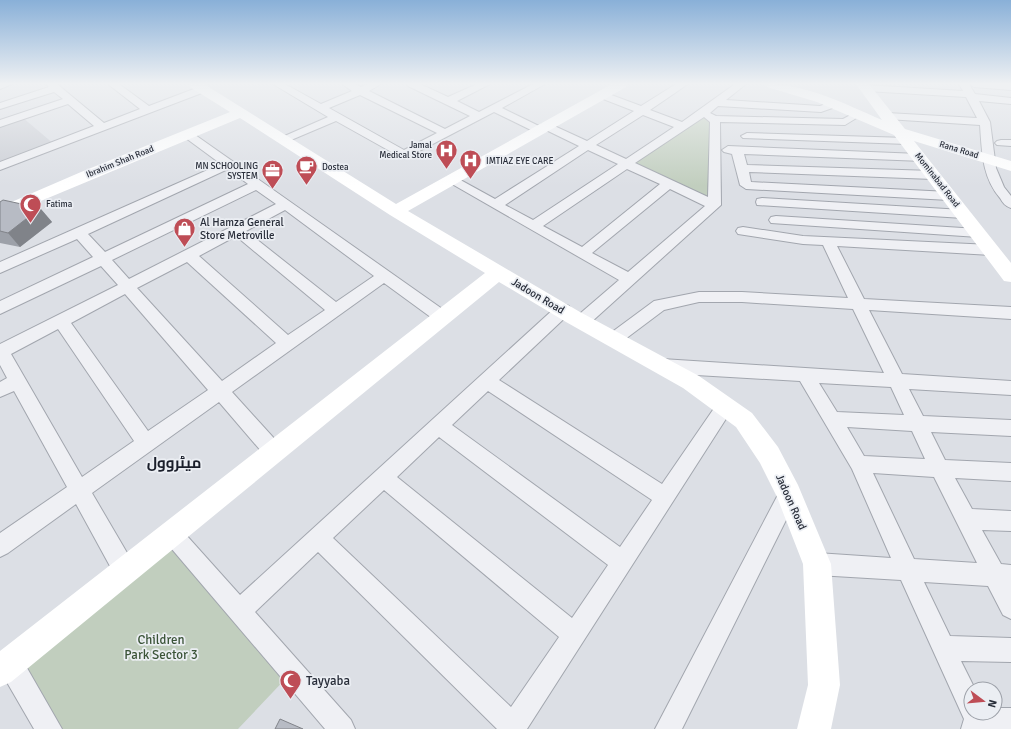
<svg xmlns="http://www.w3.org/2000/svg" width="1011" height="729" font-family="Signika,Cairo,sans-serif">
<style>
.built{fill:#cbced5}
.green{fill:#c1cebe}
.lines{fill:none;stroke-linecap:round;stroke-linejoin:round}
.street-casing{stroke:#a2a6ae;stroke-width:2}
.street{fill:#eff0f4;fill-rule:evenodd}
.secondary{fill:#fff;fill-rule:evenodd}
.wall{fill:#9da1a9}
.shaded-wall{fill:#808389}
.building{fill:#b7bbc4;stroke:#808389}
.labels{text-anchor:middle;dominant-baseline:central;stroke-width:3.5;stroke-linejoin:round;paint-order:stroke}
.far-poi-label{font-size:9px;fill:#282d39;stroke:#ebeef3;text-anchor:start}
.far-street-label{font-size:9px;fill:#282d39;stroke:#ebeef3}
.poi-label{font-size:11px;fill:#282d39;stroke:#ebeef3;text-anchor:start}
.street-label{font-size:11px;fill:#282d39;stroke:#ebeef3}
.near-park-label{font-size:13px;fill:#3a5337;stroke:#ebeef3}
.near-poi-label{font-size:13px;fill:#282d39;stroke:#ebeef3;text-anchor:start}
.district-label{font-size:15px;font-weight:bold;fill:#1a1e2a;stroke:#ebeef3}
</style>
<rect width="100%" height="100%" fill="#dcdfe5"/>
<path class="built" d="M22 117 55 145 0 166V124Z"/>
<path class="green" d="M703 113 711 117 714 205 627 164Z
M172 534 291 673 238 729H50L10 663Z"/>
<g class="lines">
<defs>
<path id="street" d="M0 84H12L0 89Z
M46 84H57L104 123 140 109 108 84H119L149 106 199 87 203 86 208 89 207 91 0 170V162L94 126 68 104 0 127V120L63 99 54 92 0 109V103L49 87Z
M273 84H285L321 104 352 91 342 84H355L361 87 368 84H381L369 91 445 129 470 116 408 86 407 84H420L448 97 477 84H490L457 101 479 112 533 84H545L502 108 541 127 542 124H550L587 141 634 111 598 97 597 95 598 93H606L641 106 676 84H688L650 110 682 122 735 84H746L726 100 820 106 834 101 839 104 838 106 821 112 718 106 710 113 716 116 843 119 858 111 863 114 845 125 720 122 721 205 588 325 582 327 576 325 574 321 576 317 619 280 445 180 447 177H455L495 199 579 146 544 129 543 132H535L494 112 404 159 336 121 284 143 280 142 278 140 280 138 328 117ZM360 95 437 133 404 150 329 108ZM643 115 674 127 626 159 596 145ZM704 117 710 122 708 197 635 163ZM588 150 618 164 533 220 505 205ZM627 169 660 184 582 247 543 226ZM670 189 705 206 628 272 592 253Z
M959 84H1011V90L974 87 969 84 975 94 1011 98V104L979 101 990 122 996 168 1004 187 1011 196V208C1005 206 1003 203 1000 198 982 177 982 152 980 125L887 119 882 116 887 113 977 118 966 97 866 91 861 88 866 85 963 91Z
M187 131 191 132 448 313 450 317 448 321 442 323 436 321 384 283 232 392 281 446 284 452 281 458 274 460 267 458 219 402 92 493 133 563 136 571 133 579 125 582 117 579 76 504 8 553 0 557V533L67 487 14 391 0 397V382L7 378 0 365V344L118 285 101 266 0 314V301L93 257 77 239 0 273V262L221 164 183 136 181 134ZM228 169 248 184 105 252 88 234ZM256 190 276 204 129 279 112 260ZM285 210 374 276 336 302 246 231ZM236 236 325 310 288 335 199 256ZM187 262 276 343 222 381 137 288ZM125 294 208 390 148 431 71 323ZM58 329 134 441 82 477 11 354Z
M747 133 907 138 913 141 907 144 743 138 741 136Z
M1001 140H1011V146L997 145 995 143 997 141Z
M728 146 919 154 925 158 923 161 744 154 747 165 933 171 939 175 933 179 749 172 751 182 949 192 955 196 949 200 746 189 740 185 732 154 724 152 722 150Z
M762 198 963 210 968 211 970 214 968 217 963 218 757 205 756 202 757 199Z
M776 216 978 229 983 230 985 233 983 236 978 237 771 223 769 220 771 217Z
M743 227 803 236 991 245 996 247 998 250 996 253 991 255 837 246 864 299 1011 307V319L869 310 902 374 1011 381V395L909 389 923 416 1011 420V436L931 432 945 460 1011 463V481L955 478 972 509 1011 511V531L982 530 1001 564 1011 565V619L1003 615 988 586 924 582 950 636 1011 638V662L961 661 975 689H971V713H995V708H1011V729H961L964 719 901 580 817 575 809 572 806 564 809 556 817 553 891 558 852 469 800 381 662 373 656 371 653 366 656 361 662 359 884 373 853 309 742 302H699L664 310 620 343 614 345 608 343 606 339 608 335 654 301 699 292H742L848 298 823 245 803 244 738 234 736 231 738 228ZM819 383 891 387 904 415 837 412ZM847 427 912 431 925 459 864 456ZM873 473 934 477 977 563 914 559Z
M563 304 569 306 571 310 569 314 499 380 662 484 719 401 725 399 731 401 734 406 731 411 527 729H497L318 552 255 612 351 720 355 729H325L165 541 161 534 165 527 172 524 179 527 240 595 557 306ZM488 391 652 500 620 547 452 425ZM439 437 608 565 572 618 397 477ZM384 490 559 637 511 707 333 538Z
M789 485 796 487 799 494 682 729H655L782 487Z
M10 651 19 654 62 729H34L1 672V654Z"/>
</defs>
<use href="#street" class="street-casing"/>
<use href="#street" class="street"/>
<path class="secondary" d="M189 84H204L396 204 612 84H627L626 87 408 211 580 312 699 376 752 413 778 447 798 485 831 564 840 685 831 729H797L808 685 803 564 777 497 760 463 736 427 683 388 566 322 499 282 11 682 0 687V651L485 273 390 215 240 118 0 218V207L81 172 230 112 190 87Z
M766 84C807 84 845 104 882 120L856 84H869L905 129 1011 161V171L914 141 1011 263V282L1004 281 894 135 817 102 767 87Z"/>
</g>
<path class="wall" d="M0 202 40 208 52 222 20 247 0 243Z"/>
<path class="shaded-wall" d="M40 208 52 222 20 247 8 233Z"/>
<path class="building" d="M3 200 40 208 8 233 0 231V202Z
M280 719 303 729H275Z"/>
<linearGradient id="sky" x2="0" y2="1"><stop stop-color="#89b0d8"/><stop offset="0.45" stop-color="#eff1f3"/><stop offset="1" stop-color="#eff1f3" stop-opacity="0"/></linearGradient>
<rect width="1011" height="186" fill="url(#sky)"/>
<defs>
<symbol id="hospital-pin" viewBox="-11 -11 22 30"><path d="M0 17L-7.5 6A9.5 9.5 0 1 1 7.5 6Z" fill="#be4d56" stroke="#ebeef3"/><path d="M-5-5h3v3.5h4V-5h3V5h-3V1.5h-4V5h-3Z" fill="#fff"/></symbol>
<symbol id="cafe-pin" viewBox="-11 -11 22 30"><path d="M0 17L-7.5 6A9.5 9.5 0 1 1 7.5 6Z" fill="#be4d56" stroke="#ebeef3"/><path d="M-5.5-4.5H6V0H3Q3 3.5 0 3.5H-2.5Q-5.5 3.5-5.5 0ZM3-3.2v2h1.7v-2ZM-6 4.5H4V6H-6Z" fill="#fff"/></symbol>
<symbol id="office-pin" viewBox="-11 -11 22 30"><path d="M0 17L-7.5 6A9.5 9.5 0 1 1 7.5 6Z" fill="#be4d56" stroke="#ebeef3"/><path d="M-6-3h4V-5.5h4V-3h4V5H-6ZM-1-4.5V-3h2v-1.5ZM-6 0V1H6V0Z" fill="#fff"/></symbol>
<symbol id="mosque-pin" viewBox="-11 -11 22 30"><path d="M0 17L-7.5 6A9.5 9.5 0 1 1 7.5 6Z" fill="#be4d56" stroke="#ebeef3"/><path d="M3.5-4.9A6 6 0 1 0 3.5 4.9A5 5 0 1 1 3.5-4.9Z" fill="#fff"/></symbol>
<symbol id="shop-pin" viewBox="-11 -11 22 30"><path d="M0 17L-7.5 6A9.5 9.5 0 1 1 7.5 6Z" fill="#be4d56" stroke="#ebeef3"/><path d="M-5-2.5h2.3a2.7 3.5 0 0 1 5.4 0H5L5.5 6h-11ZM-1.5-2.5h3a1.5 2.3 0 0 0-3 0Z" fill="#fff"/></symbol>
</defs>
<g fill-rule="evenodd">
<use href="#hospital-pin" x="434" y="138" width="25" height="34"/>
<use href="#hospital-pin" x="458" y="148" width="25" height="34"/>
<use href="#cafe-pin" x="294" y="154" width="25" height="34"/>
<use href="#office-pin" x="260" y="158" width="25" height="34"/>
<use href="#mosque-pin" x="18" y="192" width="25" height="34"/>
<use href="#shop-pin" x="172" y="216" width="25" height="34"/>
<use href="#mosque-pin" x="278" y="668" width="25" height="34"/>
</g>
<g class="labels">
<g class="far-poi-label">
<text x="432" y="145" text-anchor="end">Jamal<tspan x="432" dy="10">Medical Store</tspan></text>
<text x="486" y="161">IMTIAZ EYE CARE</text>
<text x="258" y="166" text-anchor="end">MN SCHOOLING<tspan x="258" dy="10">SYSTEM</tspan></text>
<text x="322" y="167">Dostea</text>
<text x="46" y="204">Fatima</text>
</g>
<g class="far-street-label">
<text transform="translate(959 150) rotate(17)">Rana Road</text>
<text transform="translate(120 162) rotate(-22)">Ibrahim Shah Road</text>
<text transform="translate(937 180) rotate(52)">Mominabad Road</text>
</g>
<g class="poi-label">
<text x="200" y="222">Al Hamza General<tspan x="200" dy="13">Store Metroville</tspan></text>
</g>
<g class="street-label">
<text transform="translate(538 296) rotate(31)">Jadoon Road</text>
<text transform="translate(791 502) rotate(66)">Jadoon Road</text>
</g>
<g class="near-park-label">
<text x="161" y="640">Children<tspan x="161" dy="15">Park Sector 3</tspan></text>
</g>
<g class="near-poi-label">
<text x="306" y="681">Tayyaba</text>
</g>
<g class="district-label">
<text x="174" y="463">میٹروول</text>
</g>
</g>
<g transform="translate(983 701) rotate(106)"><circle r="19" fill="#ebeef3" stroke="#9da1a9"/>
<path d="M0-3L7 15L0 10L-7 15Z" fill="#be4d56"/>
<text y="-6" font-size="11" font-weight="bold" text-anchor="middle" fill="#282d39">N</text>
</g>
</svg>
